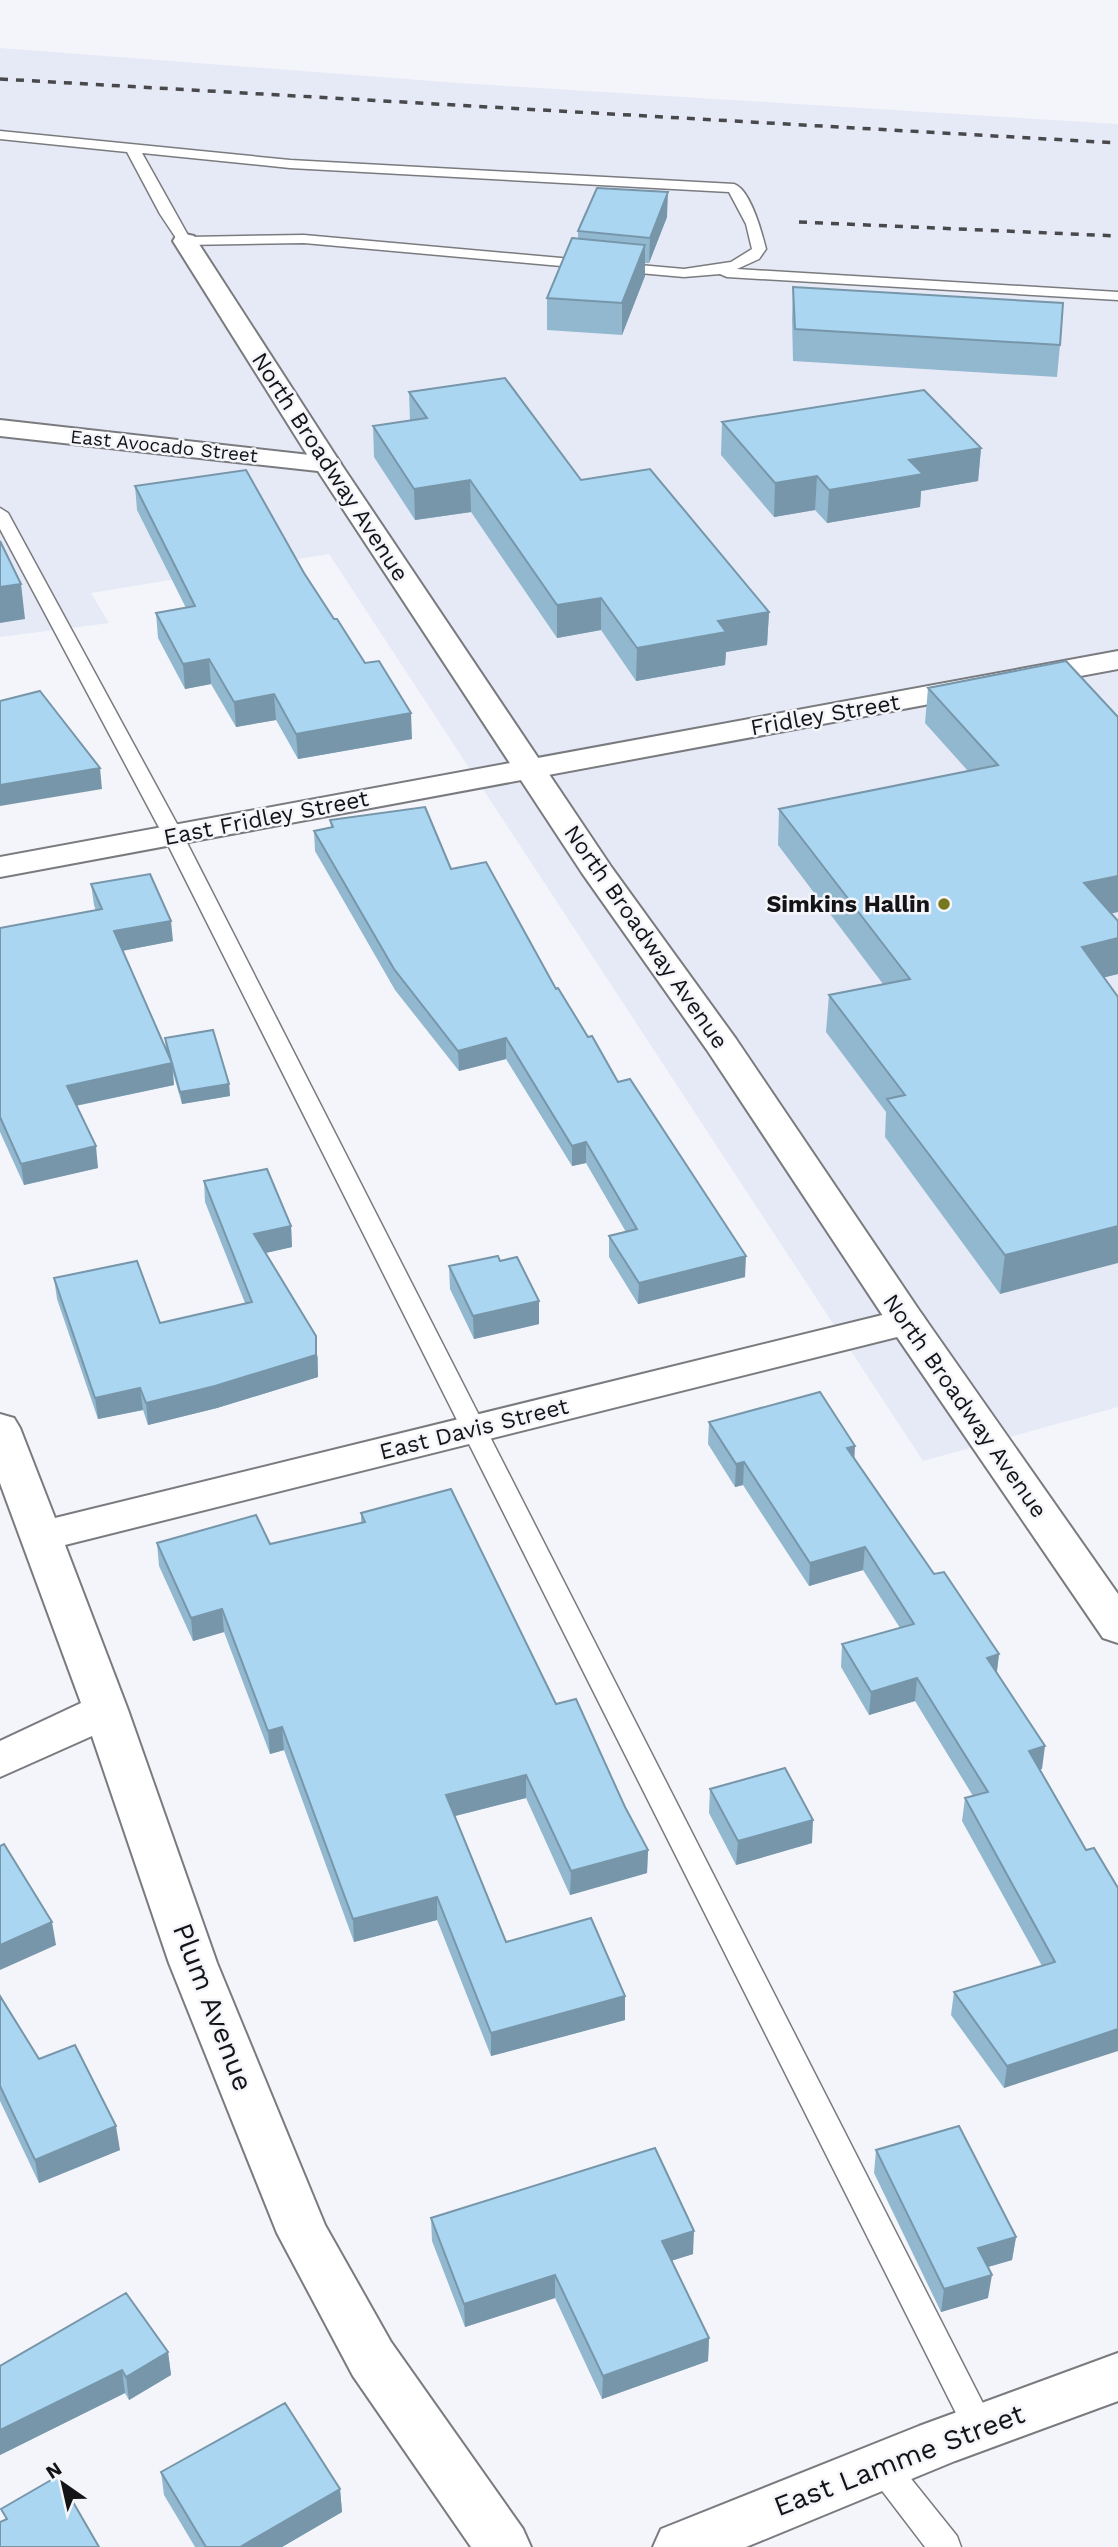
<svg xmlns="http://www.w3.org/2000/svg" width="1118" height="2547" font-family="'Work Sans',sans-serif">
<style>
.built{fill:#e6eaf6}
.lines{fill:none;stroke-linecap:round;stroke-linejoin:round}
.service-casing{stroke:#7a7b7f;stroke-width:3}
.minor-casing{stroke:#7a7b7f;stroke-width:4}
.tertiary-casing{stroke:#7a7b7f;stroke-width:4}
.service{fill:#fff;fill-rule:evenodd}
.minor{fill:#fff;fill-rule:evenodd}
.tertiary{fill:#fff;fill-rule:evenodd}
.rail{stroke:#49494c;stroke-width:3.5;stroke-dasharray:8 8;stroke-linecap:butt}
.wall{fill:#92b8d0}
.shaded-wall{fill:#7796a9}
.building{fill:#aad6f2;stroke:#7796a9;stroke-width:2}
.poi-dot{fill:#78771d;stroke:#f4f5fa;stroke-width:2.5}
.labels{text-anchor:middle;dominant-baseline:central;stroke-width:5;stroke-linejoin:round;paint-order:stroke}
.far-street-label{font-size:19px;fill:#141416;stroke:#f4f5fa}
.street-label{font-size:23px;fill:#141416;stroke:#f4f5fa}
.poi-label{font-size:23px;font-weight:bold;fill:#141416;stroke:#f4f5fa;text-anchor:end}
.near-street-label{font-size:28px;fill:#141416;stroke:#f4f5fa}
</style>
<rect width="100%" height="100%" fill="#f4f5fa"/>
<path class="built" d="M0 48 459 83 1118 124V1407L923 1461 329 554 91 593 109 623 0 637Z"/>
<g class="lines">
<defs>
<path id="service" d="M0 131 290 160 734 184C750 189 762 233 766 249L759 259 737 269 1118 292V300L727 277 720 274 684 277 304 243 185 245 180 244 160 214 127 152 0 139ZM142 153 290 168 729 192 746 224 752 249 731 262 684 269 304 235 189 237Z
M0 508 8 513 183 835 990 2417 995 2427 990 2437 979 2441 968 2437 163 835 0 529Z
M881 2450 892 2455 957 2536 961 2547H925L870 2475 865 2465 870 2455Z"/>
<path id="minor" d="M185 234 194 236 197 241 341 464 337 470 327 472 317 470 313 464 173 241 176 236Z
M1118 651V669L0 877V857Z
M907 1309 921 1313 927 1322 921 1331 65 1545 128 1710 217 1963 325 2225 391 2342 523 2529 531 2547H471L353 2376 277 2233 169 1963 92 1736 0 1777V1741L81 1703 0 1483V1414L14 1418 20 1428 55 1518Z
M1118 2353V2401L955 2461 746 2547H653L661 2529 919 2426Z"/>
<path id="tertiary" d="M0 420 337 458 612 868 736 1039 921 1313 1118 1594V1643L1103 1638 893 1331 707 1050 582 873 318 471 0 436Z"/>
</defs>
<use href="#service" class="service-casing"/>
<use href="#minor" class="minor-casing"/>
<use href="#tertiary" class="tertiary-casing"/>
<use href="#service" class="service"/>
<use href="#minor" class="minor"/>
<use href="#tertiary" class="tertiary"/>
<path class="rail" d="M0 79 1118 143
M799 222 1118 236"/>
</g>
<path class="wall" d="M667 217 649 263H645V276L622 335 547 330V298L578 239V231Z
M793 287 1060 345 1057 377 793 361 792 319Z
M409 392 581 480 769 612 767 645 726 652 725 665 636 681 601 630 557 638 471 512 415 520 374 457 373 426 410 421Z
M722 422 981 448 978 481 921 491 920 507 827 523 815 510 774 517 721 455Z
M135 486 304 573 412 739 298 759 276 720 236 727 211 684 185 689 158 638 156 613 186 608 137 510Z
M928 688 1118 717V912L1111 913 1118 921V974L1104 977 1000 1294 885 1137 886 1112 826 1032 829 995 883 984 778 845 779 809 968 771 925 723Z
M330 820 451 869 556 989 618 1082 745 1277 638 1304 609 1257V1236L626 1232 586 1163 572 1166 506 1059 459 1071 395 990 315 851 314 831 331 827Z
M91 884 173 941 122 951 166 1050 165 1038 229 1084 230 1096 182 1104 173 1073 174 1085 76 1106 98 1168 24 1185 0 1132V928L96 911 94 905Z
M204 1181 291 1226 292 1247 266 1253 318 1357V1377L217 1408 148 1425 143 1410 98 1419 57 1299 54 1278 160 1323 245 1303 205 1202Z
M500 1261 539 1301V1324L474 1339 450 1289 449 1266Z
M709 1422 854 1459 934 1574 999 1654 997 1672 1042 1769H1040L1086 1850 1118 1888 1004 2088 951 2015 954 1992 1042 1966 962 1821 965 1798 973 1796 915 1701 869 1715 841 1667 842 1644 900 1628 863 1570 809 1586 743 1485 735 1487 708 1444Z
M361 1513 556 1704 625 1807 648 1850 647 1873 570 1895 526 1798 455 1816 506 1942 625 2020 491 2056 437 1920 354 1942 284 1750 270 1754 224 1632 193 1641 159 1566 157 1543 270 1544 361 1523Z
M710 1789 812 1843 736 1865 709 1813Z
M0 1996 39 2059 120 2150 39 2183 0 2101Z
M876 2150 1016 2237 1012 2260 988 2267V2298L941 2312 874 2173Z
M431 2218 693 2254 671 2261 709 2338 708 2361 602 2399 555 2298 465 2327 432 2241Z
M168 2352 171 2375 129 2400 125 2393 0 2455V2366Z
M161 2472 340 2489 342 2512 282 2547H195L164 2495Z"/>
<path class="shaded-wall" d="M668 192 667 217 649 263 650 238Z
M645 245V276L622 335V303Z
M981 448 978 481 921 491 920 507 827 523 829 490 909 460Z
M817 476 815 510 774 517 775 483Z
M470 480 471 512 415 520 414 489Z
M21 584 25 619 0 623V587Z
M601 598V630L557 638V605Z
M769 612 767 645 726 652 725 665 636 681 637 648 718 621Z
M209 659 211 684 185 689 183 664Z
M274 694 276 720 236 727 234 702Z
M411 713 412 739 298 759 296 734Z
M100 768 102 789 0 806V785Z
M1118 876V912L1080 920 1084 883Z
M171 921 173 941 116 952 114 931Z
M1118 938V974L1078 984 1082 947Z
M506 1038V1059L459 1071 458 1051Z
M172 1063 174 1085 69 1107 67 1086Z
M229 1084 230 1096 182 1104 180 1092Z
M586 1142V1163L572 1166V1146Z
M96 1146 98 1168 24 1185 21 1164Z
M291 1226 292 1247 256 1255 254 1234Z
M1118 1226V1263L1000 1294 1005 1255Z
M746 1256 745 1277 638 1304 639 1283Z
M539 1301V1324L474 1339 473 1316Z
M316 1336 318 1377 217 1408 148 1425 146 1403Z
M140 1388 143 1410 98 1419 95 1398Z
M855 1446 854 1468 847 1448Z
M744 1462 743 1485 735 1487 736 1464Z
M865 1547 863 1570 809 1586 810 1563Z
M222 1609 224 1632 193 1641 191 1618Z
M999 1654 996 1677 987 1658Z
M917 1678 915 1701 869 1715 871 1692Z
M282 1727 284 1750 270 1754 268 1731Z
M1045 1746 1042 1769 1026 1773 1029 1751Z
M526 1775V1798L447 1818 446 1795Z
M813 1820 812 1843 736 1865 738 1841Z
M648 1850 647 1873 570 1895 571 1871Z
M437 1897V1920L354 1942 353 1919Z
M52 1922 56 1945 0 1970V1945Z
M625 1996V2020L491 2056V2033Z
M1118 2029V2051L1004 2088 1007 2066Z
M116 2126 120 2150 39 2183 35 2160Z
M694 2231 693 2254 661 2264 662 2241Z
M1016 2237 1012 2260 974 2271 978 2248Z
M555 2275V2298L465 2327 464 2304Z
M992 2275 988 2298 941 2312 944 2289Z
M709 2338 708 2361 602 2399 603 2376Z
M168 2352 171 2375 129 2400 126 2377Z
M122 2370 125 2393 0 2455V2430Z
M340 2489 342 2512 282 2547H240Z"/>
<path class="building" d="M597 188 668 192 650 238 578 231Z
M572 238 645 245 622 303 547 298Z
M793 287 1063 303 1060 345 795 329Z
M505 378 581 480 650 469 769 612 718 621 726 632 637 648 601 598 557 605 470 480 414 489 373 426 427 418 409 392Z
M924 390 981 448 909 460 923 474 829 490 817 476 775 483 722 422Z
M246 470 304 573 334 619H337L365 663 379 661 411 713 296 734 274 694 234 702 209 659 183 664 156 613 195 606 135 486Z
M0 541 21 584 0 587Z
M1066 661 1118 717V876L1084 883 1118 921V938L1082 947 1118 997V1226L1005 1255 887 1099 905 1095 829 995 910 979 779 809 998 765 928 688Z
M40 691 100 768 0 785V701Z
M425 807 451 869 486 862 556 989 558 988 588 1037 592 1036 618 1082 630 1079 746 1256 639 1283 609 1236 637 1229 586 1142 572 1146 506 1038 458 1051 394 969 314 831 333 827 330 820Z
M150 874 171 921 114 931 172 1063 67 1086 96 1146 21 1164 0 1117V928L102 909 91 884Z
M213 1030 229 1084 180 1092 165 1038Z
M267 1169 291 1226 254 1234 316 1336V1355L215 1386 146 1403 140 1388 95 1398 54 1278 137 1261 160 1323 252 1302 204 1181Z
M498 1256 500 1261 517 1257 539 1301 473 1316 449 1266Z
M820 1392 855 1446 847 1448 934 1574 944 1572 999 1654 987 1658 1045 1746 1029 1751 1086 1850 1094 1848 1118 1888V2029L1007 2066 954 1992 1055 1962 965 1798 988 1792 917 1678 871 1692 842 1644 914 1624 865 1547 810 1563 744 1462 736 1464 709 1422Z
M451 1489 556 1704 576 1699 625 1807 648 1850 571 1871 526 1775 446 1795 506 1942 591 1918 625 1996 491 2033 437 1897 353 1919 282 1727 268 1731 222 1609 191 1618 157 1543 256 1515 270 1544 365 1522 361 1513Z
M785 1768 813 1820 738 1841 710 1789Z
M4 1844 52 1922 0 1945V1846Z
M0 1996 39 2059 75 2045 116 2126 35 2160 0 2086Z
M959 2126 1016 2237 978 2248 992 2275 944 2289 876 2150Z
M655 2148 694 2231 662 2241 709 2338 603 2376 555 2275 464 2304 431 2218Z
M126 2293 168 2352 126 2377 122 2370 0 2430V2366Z
M285 2403 340 2489 240 2547H206L161 2472Z
M58 2476 99 2547H0V2522L7 2519 1 2509Z"/>
<circle class="poi-dot" cx="944" cy="904" r="7"/>
<g class="labels">
<g class="far-street-label">
<text transform="translate(164 446) rotate(6)">East Avocado Street</text>
</g>
<g class="street-label">
<text transform="translate(330 467) rotate(57)">North Broadway Avenue</text>
<text transform="translate(825 715) rotate(-10)">Fridley Street</text>
<text transform="translate(266 818) rotate(-11)">East Fridley Street</text>
<text transform="translate(646 937) rotate(55)">North Broadway Avenue</text>
<text transform="translate(965 1406) rotate(55)">North Broadway Avenue</text>
<text transform="translate(474 1429) rotate(-14)">East Davis Street</text>
</g>
<g class="poi-label">
<text x="930" y="904">Simkins Hallin</text>
</g>
<g class="near-street-label">
<text transform="translate(213 2007) rotate(69)">Plum Avenue</text>
<text transform="translate(899 2460) rotate(-21)">East Lamme Street</text>
</g>
</g>
<g transform="translate(63 2484) rotate(326)" stroke="#f4f5fa" stroke-width="5" paint-order="stroke">
<path d="M0-5L12 26L0 18L-12 26Z" fill="#141416"/>
<text y="-10" font-size="19" font-weight="bold" text-anchor="middle" fill="#141416">N</text>
</g>
</svg>
